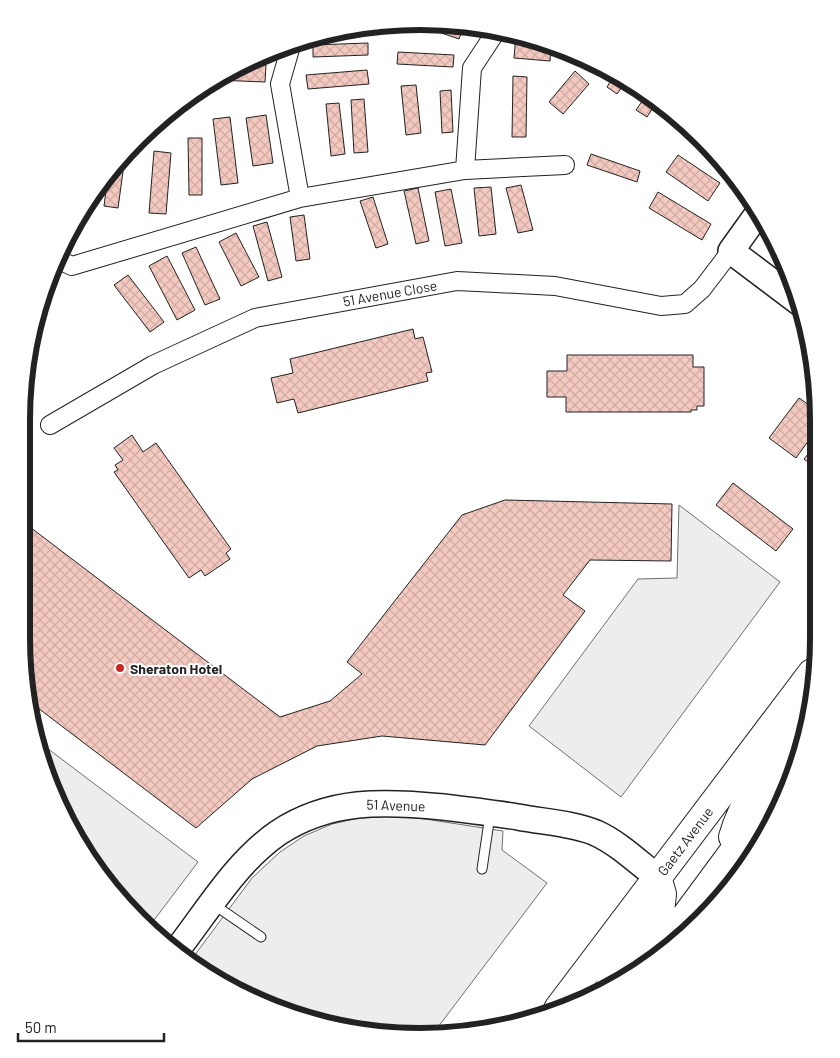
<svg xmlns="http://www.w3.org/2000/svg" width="840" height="1058" font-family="Barlow,sans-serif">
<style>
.parking{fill:#ededed;stroke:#6f6f6f}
.building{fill:url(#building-cross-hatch);stroke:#222}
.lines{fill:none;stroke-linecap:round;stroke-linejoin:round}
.lane-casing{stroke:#222;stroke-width:11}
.street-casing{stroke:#222;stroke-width:20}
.secondary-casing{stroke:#222;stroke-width:28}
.primary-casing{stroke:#222;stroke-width:30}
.lane{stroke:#fff;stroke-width:9}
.street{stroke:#fff;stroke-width:18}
.secondary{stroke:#fff;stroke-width:25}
.primary{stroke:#fff;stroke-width:28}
.poi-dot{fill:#c62828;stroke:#fff;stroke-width:2}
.labels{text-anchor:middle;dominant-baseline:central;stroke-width:4;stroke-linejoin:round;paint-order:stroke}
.street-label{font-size:14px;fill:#222;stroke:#fff}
.poi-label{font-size:14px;font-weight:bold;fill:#222;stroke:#fff;text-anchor:start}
.rim{fill:none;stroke:#222;stroke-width:6}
</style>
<defs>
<pattern id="building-cross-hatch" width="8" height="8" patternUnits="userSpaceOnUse" patternTransform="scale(1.25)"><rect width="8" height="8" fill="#f3c9c0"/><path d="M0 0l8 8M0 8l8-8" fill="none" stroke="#d0aca5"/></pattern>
</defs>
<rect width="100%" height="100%" fill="#fff"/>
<path class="parking" d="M679 505 780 582 621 797 529 726 638 579 677 578Z
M35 739 198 862 148 928 138 920 75 837Z
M391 816 425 819 503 831 502 850 547 883 432 1035 420 1037 317 1023 220 983 191 960 252 878 280 852 304 836 332 824 358 818Z"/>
<path class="building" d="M446 22 464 25 459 39 412 23Z
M383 24 382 32 352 28 368 25Z
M516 34 551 45 550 61 514 58Z
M368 43V55L313 57V45Z
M398 52 454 55 453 67 397 64Z
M575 54 589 59 584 66 573 58Z
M244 64 266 65 265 82 215 80 221 75Z
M367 70 369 84 308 89 306 75Z
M575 71 589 84 563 114 549 102Z
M615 74 626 81 617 94 607 87Z
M513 76 527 77 526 137H512Z
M416 85 421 133 406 135 401 86Z
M451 90 453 132 442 133 440 91Z
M647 94 658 100 647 117 636 110Z
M364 99 368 152 354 153 351 100Z
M339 103 345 154 331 156 326 104Z
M266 115 273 163 253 166 246 118Z
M230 117 238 183 221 185 213 119Z
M188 138H202V195H189Z
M707 145 720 157 722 160 705 147Z
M154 151 171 153 166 214 149 213Z
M591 154 640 171 637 182 587 165Z
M678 155 720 183 708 201 666 172Z
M116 163 124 164 118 208 104 206 108 174Z
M521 185 533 230 518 233 506 188Z
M491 187 496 234 479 236 474 188Z
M418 188 429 241 416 244 404 191Z
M451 189 462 243 445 246 435 192Z
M658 192 711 224 702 240 649 208Z
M373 197 388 244 376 248 360 201Z
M304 215 310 259 296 261 290 217Z
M267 222 282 277 268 281 253 226Z
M236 233 259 277 241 286 219 242Z
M196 247 220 299 205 305 182 253Z
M167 256 195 310 177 320 149 266Z
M128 275 164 322 150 332 114 285Z
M413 329 415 339 423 337 432 372 426 373 428 381 298 413 294 399 277 403 271 378 293 373 290 359Z
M567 355H693V367H704V406H697V410H691V412H566V397H547V371H567Z
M799 398 818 411 817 429 796 458 769 438Z
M132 435 143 452 156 443 231 549 226 553 230 559 205 576 201 570 189 578 114 472 118 470 115 465 123 460 114 448Z
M817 443 816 468 804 459Z
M733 483 793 529 776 551 716 505Z
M505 500 672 504 671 561 590 560 563 595 585 611 485 745 382 736 317 746 252 779 196 828 30 702 21 638 22 521 280 717 330 701 362 674 347 662 462 515Z"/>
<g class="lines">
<defs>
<path id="lane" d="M482 869 490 815
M213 904 261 937"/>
<path id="street" d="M292 42 280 84 300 198
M465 170 472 68 497 30
M57 259 72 266 300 198 465 170 565 165
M50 425 153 365 255 318 457 281 555 286 661 306 685 304 702 289 731 251"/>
<path id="secondary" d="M759 212 731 251 800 303
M177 950C208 910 236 862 278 833 329 799 384 801 443 807 468 810 493 813 518 817 543 822 572 823 596 833 618 843 638 862 657 877"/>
<path id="primary" d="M733 837C746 791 783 750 811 711
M655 958 796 767
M609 988 660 913 662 894 657 877
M558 1009 812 673"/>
</defs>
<use href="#lane" class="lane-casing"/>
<use href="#street" class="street-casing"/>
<use href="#secondary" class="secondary-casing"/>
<use href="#primary" class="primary-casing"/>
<use href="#lane" class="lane"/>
<use href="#street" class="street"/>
<use href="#secondary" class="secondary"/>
<use href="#primary" class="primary"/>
</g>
<circle class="poi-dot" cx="120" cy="668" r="5"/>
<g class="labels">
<g class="street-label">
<text transform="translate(390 293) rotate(-10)">51 Avenue Close</text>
<text transform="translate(396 805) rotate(2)">51 Avenue</text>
<text transform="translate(685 841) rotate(-53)">Gaetz Avenue</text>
</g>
<g class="poi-label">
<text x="130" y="668">Sheraton Hotel</text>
</g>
</g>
<path d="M0 0H840V1058H0ZM420 30H420A390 390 0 0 1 810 420V638A390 390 0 0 1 420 1028H420A390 390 0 0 1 30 638V420A390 390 0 0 1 420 30Z" fill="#fff" fill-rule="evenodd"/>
<path class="rim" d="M420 30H420A390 390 0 0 1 810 420V638A390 390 0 0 1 420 1028H420A390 390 0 0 1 30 638V420A390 390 0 0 1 420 30Z"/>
<path d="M18 1033v8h146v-8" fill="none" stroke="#222222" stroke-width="2.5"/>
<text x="25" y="1033" font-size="15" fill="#222222" stroke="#ffffff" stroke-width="4" paint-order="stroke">50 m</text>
</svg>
